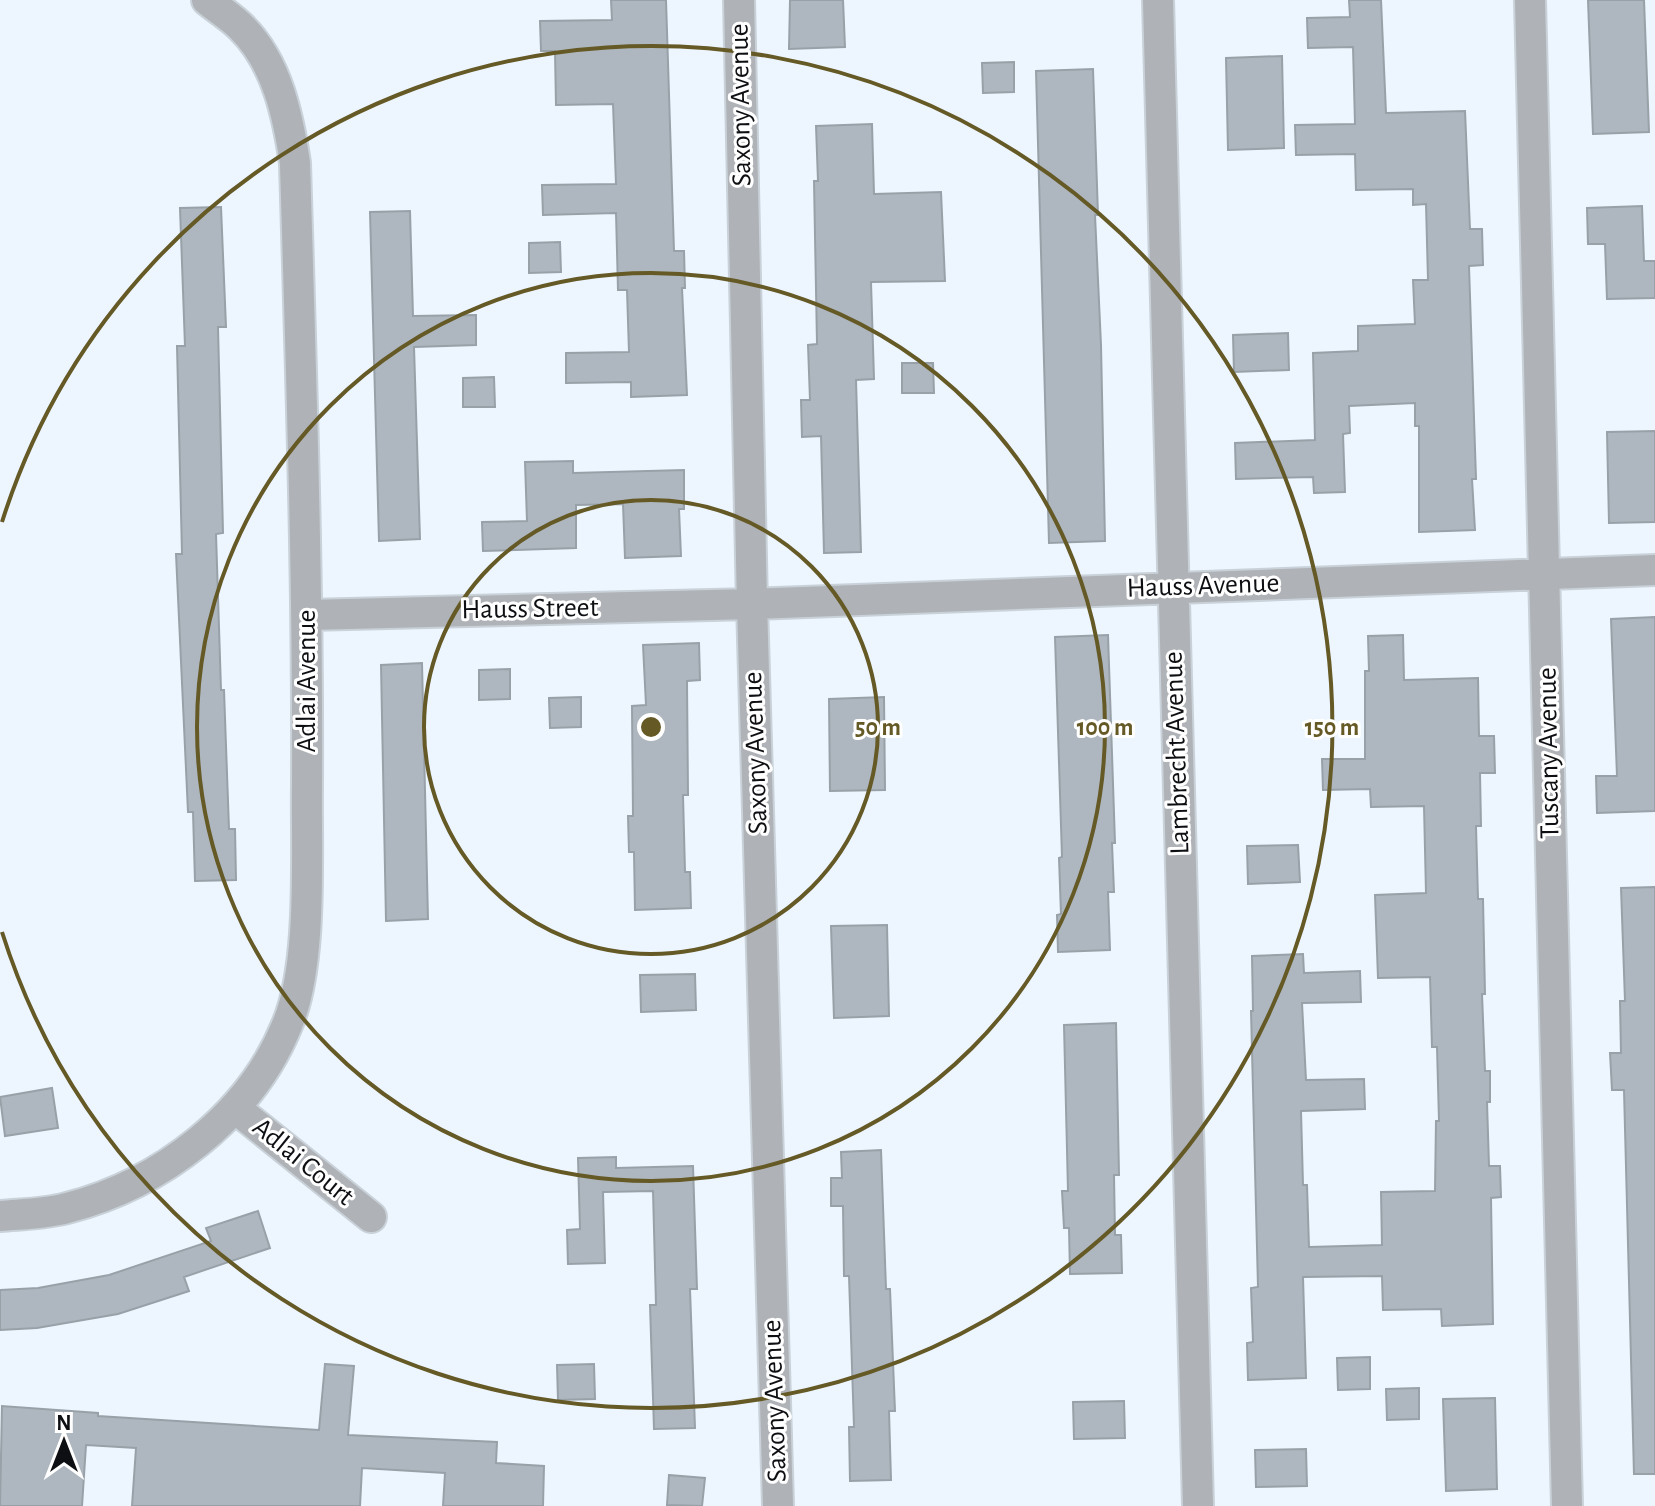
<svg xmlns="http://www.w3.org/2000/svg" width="1655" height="1506" font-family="'Alegreya Sans',sans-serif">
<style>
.building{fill:#aeb7bf;stroke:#98a1a8;stroke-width:2}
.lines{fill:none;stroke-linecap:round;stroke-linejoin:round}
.minor-casing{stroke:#c9d1d9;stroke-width:34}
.minor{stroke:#afb2b6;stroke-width:30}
.ring{fill:none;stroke:#655926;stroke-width:4}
.labels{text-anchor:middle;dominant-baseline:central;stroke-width:6;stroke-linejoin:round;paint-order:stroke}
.street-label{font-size:28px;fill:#0d0f12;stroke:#fff}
.centre{fill:#655926;stroke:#fff;stroke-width:4}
.ring-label{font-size:24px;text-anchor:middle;font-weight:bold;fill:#655926;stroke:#fff;stroke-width:6;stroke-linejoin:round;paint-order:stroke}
</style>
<rect width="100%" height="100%" fill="#edf6ff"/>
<path class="building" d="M611 0H666L674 251H684L685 288H682L687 395 631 397V382L566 383V353L629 352 627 290H618L616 213 543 215 542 185 616 184 613 104 556 105 555 51H541L540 21 612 20Z
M790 0H843L845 47 789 49Z
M1349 0H1381L1386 113 1465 111 1470 229H1482L1483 265 1469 266 1476 479H1472L1475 530 1419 532V426H1415V403L1349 406 1350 433 1343 434 1345 492 1314 493 1313 477 1236 479 1235 443 1315 440 1313 353 1358 351V326L1415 324 1413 280H1428L1426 204 1413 205V189L1356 190 1355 154 1296 155 1295 125 1355 124 1353 47 1308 48 1307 18 1350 17Z
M1588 0H1644L1649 132 1593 134Z
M1282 56 1284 148 1228 150 1226 58Z
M1014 62V92L983 93 982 63Z
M1093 69 1098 215H1095L1101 345 1105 541 1049 543 1036 71Z
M872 124 874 194 941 192 945 281 871 282 874 379 856 380 861 552 824 553 821 436 802 437 801 400H810L808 345 817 344 814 181H818L816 126Z
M1642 206 1644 261H1655V298L1607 299 1605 244H1588L1587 208Z
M221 207 226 327H218L223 533 216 534 221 690H224L229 829H235L236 880 195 881 193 812H188L176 554H182L177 346H185L180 208Z
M410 211 413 316 476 315V345L414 347 420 539 379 541 370 212Z
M560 242 561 272 529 273V243Z
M1288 333 1289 370 1234 372 1233 335Z
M902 363H933L934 393H902Z
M494 377 495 407H463V378Z
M1655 431V522L1609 523 1607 432Z
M573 461V473L684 470V509H679L681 556 625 558 623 504 576 505V548L483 551 482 522 527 521 525 462Z
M1655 617V811L1597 813 1596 776H1617L1611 619Z
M1108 635 1115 843H1112L1114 892H1108L1110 950 1058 952 1057 915 1061 914 1059 858 1062 857 1055 637Z
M1403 635 1404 680 1478 678 1479 736H1494L1495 773H1480L1481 826H1476L1478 899H1483L1485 994H1482L1485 1071H1490V1102H1487L1489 1166H1500L1501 1197 1491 1198 1493 1324 1442 1326 1441 1309 1383 1310 1382 1276 1303 1277 1306 1378 1248 1380 1247 1343 1253 1342 1251 1288 1258 1287 1251 1011H1253L1252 956 1303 954 1304 973 1360 971 1361 1002 1302 1003 1306 1080 1364 1079 1365 1109 1301 1111 1303 1185H1307L1309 1247 1382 1245 1381 1192 1435 1191 1436 1121H1439L1437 1047H1432L1430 977 1378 978 1375 895 1426 893 1424 806 1371 807 1370 789 1323 790 1322 759H1365V671H1369L1368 636Z
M699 643 700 680 687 681 688 795H683L685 872H690L691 908 635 910 634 852H629L628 816H633L632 706 646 705 643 645Z
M422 663 428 919 386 921 381 665Z
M510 669V699L479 700V670Z
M581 697V727L550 728 549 698Z
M884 697 885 790 830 791 829 699Z
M1298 845 1300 882 1248 884 1247 846Z
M1655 887V1474H1634L1624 1090H1612L1610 1053H1621L1620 1001H1625L1621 888Z
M887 925 889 1016 834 1018 831 926Z
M695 974 696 1010 641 1012 640 975Z
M1116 1023 1119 1175H1114L1115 1235H1121L1122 1273 1070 1274 1069 1228H1064L1062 1191H1068L1064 1025Z
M52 1088 58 1128 5 1136 0 1097Z
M881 1150 886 1289H890L895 1411H889L891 1480 850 1481 849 1427H854L849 1276H844L843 1206H831V1178H842L841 1152Z
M616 1157V1168L693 1166 697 1289H690L695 1428 654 1429 650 1305H656L653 1191 603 1192 605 1263 568 1264 567 1230 580 1229 578 1158Z
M258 1211 270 1248 184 1277 189 1291 118 1314 37 1328 0 1330V1290L38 1288 109 1275 211 1241 206 1228Z
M1370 1357V1389L1338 1390 1337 1358Z
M325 1364 354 1366 348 1435 497 1442 496 1463 544 1466 543 1506H443L445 1473 362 1468 360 1506H132L136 1448 86 1445 82 1506H0L2 1406 98 1413V1416L319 1430Z
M594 1364 595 1399 558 1400 557 1365Z
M1419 1388V1419L1387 1420 1386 1389Z
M1495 1398 1497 1489 1446 1491 1443 1399Z
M1124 1401 1125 1438 1074 1439 1073 1402Z
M1306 1449 1307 1486 1256 1487 1255 1450Z
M669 1475 705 1478 702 1506 667 1505Z"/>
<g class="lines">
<defs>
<path id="minor" d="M739 0 752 604 778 1506
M1158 0 1198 1506
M1530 0 1567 1506
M308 615 752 604 1655 570
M235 1108 371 1217
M0 1216C22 1214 46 1214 67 1208 161 1184 250 1116 287 1025 313 964 306 854 307 786 308 578 301 371 295 163 288 116 277 62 241 27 231 17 218 9 207 0"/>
</defs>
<use href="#minor" class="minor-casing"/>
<use href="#minor" class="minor"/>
</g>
<g class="ring">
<circle cx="651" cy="727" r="227"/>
<circle cx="651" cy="727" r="454"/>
<path d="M2 522A681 681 0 1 1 2 932"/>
</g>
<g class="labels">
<g class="street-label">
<text transform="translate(741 105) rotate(-91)">Saxony Avenue</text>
<text transform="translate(1203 586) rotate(-2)">Hauss Avenue</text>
<text transform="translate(530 609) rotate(-1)">Hauss Street</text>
<text transform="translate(307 681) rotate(-90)">Adlai Avenue</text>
<text transform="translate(756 753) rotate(-92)">Saxony Avenue</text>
<text transform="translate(1177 753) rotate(-92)">Lambrecht Avenue</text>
<text transform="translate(1549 753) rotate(-91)">Tuscany Avenue</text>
<text transform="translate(303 1162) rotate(39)">Adlai Court</text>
<text transform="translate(775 1401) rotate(-92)">Saxony Avenue</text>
</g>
</g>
<circle cx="651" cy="727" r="12" class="centre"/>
<g class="ring-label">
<text x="878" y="735">50 m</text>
<text x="1105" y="735">100 m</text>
<text x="1332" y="735">150 m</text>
</g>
<g transform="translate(64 1442)" stroke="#ffffff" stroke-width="6" paint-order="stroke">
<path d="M0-6L14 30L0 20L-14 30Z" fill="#0d0f12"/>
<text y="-12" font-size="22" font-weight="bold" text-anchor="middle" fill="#0d0f12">N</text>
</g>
</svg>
